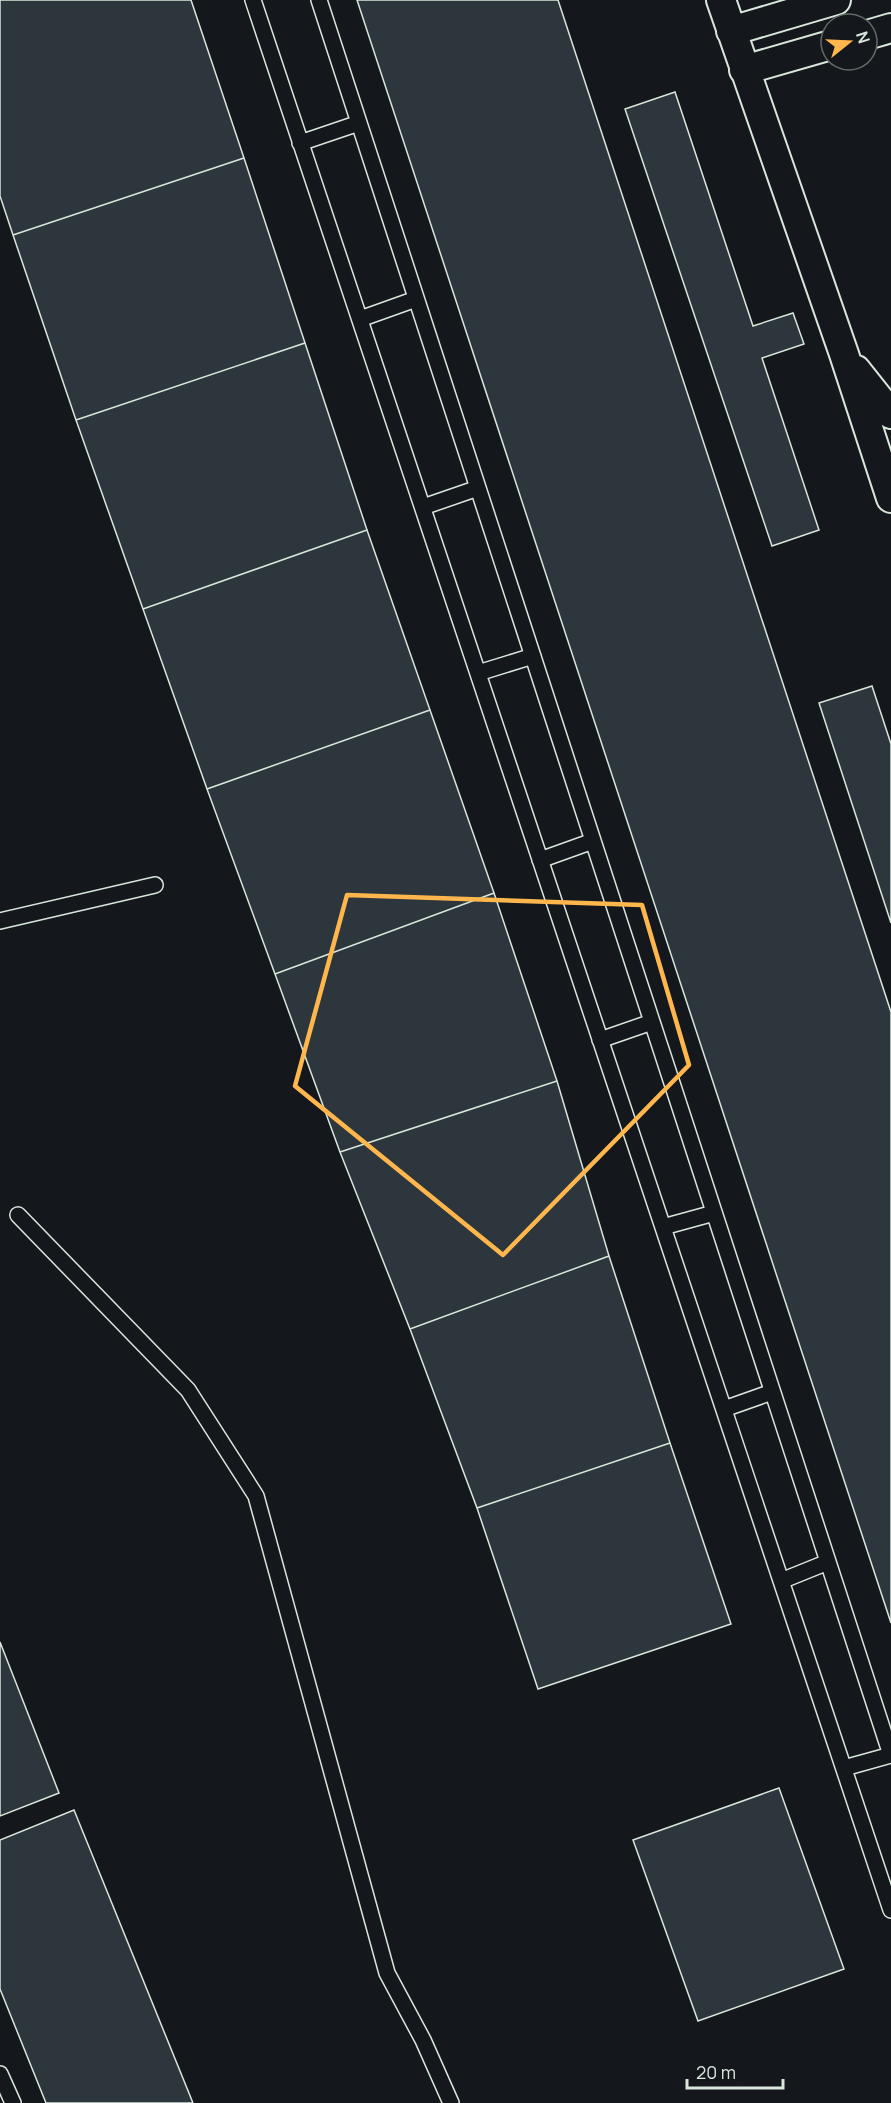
<svg xmlns="http://www.w3.org/2000/svg" width="891" height="2103" font-family="Manrope,sans-serif">
<style>
.building{fill:#2c363c;stroke:#d8e6dc;stroke-width:1.5}
.lines{fill:none;stroke-linecap:round;stroke-linejoin:round}
.service-casing{stroke:#d8e6dc;stroke-width:18}
.minor-casing{stroke:#d8e6dc;stroke-width:32}
.service{stroke:#14181c;stroke-width:15}
.minor{stroke:#14181c;stroke-width:28}
.marked{fill:none;stroke:#ffb74d;stroke-width:4.5;stroke-linejoin:round}
</style>
<rect width="100%" height="100%" fill="#14181c"/>
<path class="building" d="M0 0H191L244 158 13 235 0 196Z
M357 0H558L891 1012V1623Z
M675 92 753 326 793 313 804 344 762 358 819 530 772 546 625 109Z
M244 158 305 343 76 420 13 235Z
M305 343 367 530 143 609 76 420Z
M367 530 430 710 207 789 143 609Z
M872 686 891 744V923L819 703Z
M430 710 494 893 275 974 207 789Z
M494 893 557 1081 340 1152 275 974Z
M557 1081 609 1256 410 1329 340 1152Z
M609 1256 670 1443 477 1508 410 1329Z
M670 1443 731 1624 538 1689 477 1508Z
M0 1642 59 1793 0 1816Z
M779 1788 844 1969 698 2021 633 1840Z
M74 1810 193 2103H46L0 1989V1840Z"/>
<g class="lines">
<defs>
<path id="service" d="M253 0 891 1910
M319 0 891 1755
M300 143 359 123
M360 319 416 299
M423 507 478 488
M478 673 533 656
M540 860 593 841
M0 921 155 885
M600 1040 652 1022
M18 1215 188 1390 256 1496 387 1973 423 2040 451 2103
M663 1227 714 1213
M724 1409 772 1392
M781 1581 828 1562
M844 1768 891 1755
M0 2074 13 2103"/>
<path id="minor" d="M721 0 844 354 891 498
M731 31 836 0
M867 35 891 28
M744 70 831 45
M856 370 891 414"/>
</defs>
<use href="#service" class="service-casing"/>
<use href="#minor" class="minor-casing"/>
<use href="#service" class="service"/>
<use href="#minor" class="minor"/>
</g>
<path class="marked" d="M347 895 642 905 689 1065 503 1255 295 1086Z"/>
<g transform="translate(849 42) rotate(72)"><circle r="28" fill="#14181c" stroke="#626a69" stroke-width="1.5"/>
<path d="M0-4.5L10 22L0 15L-10 22Z" fill="#ffb74d"/>
<text y="-9" font-size="16" font-weight="bold" text-anchor="middle" fill="#d8e6dc">N</text>
</g>
<path d="M687 2079v9h96v-9" fill="none" stroke="#d8e6dc" stroke-width="3"/>
<text x="696" y="2079" font-size="18" fill="#d8e6dc" stroke="#14181c" stroke-width="4.5" paint-order="stroke">20 m</text>
</svg>
